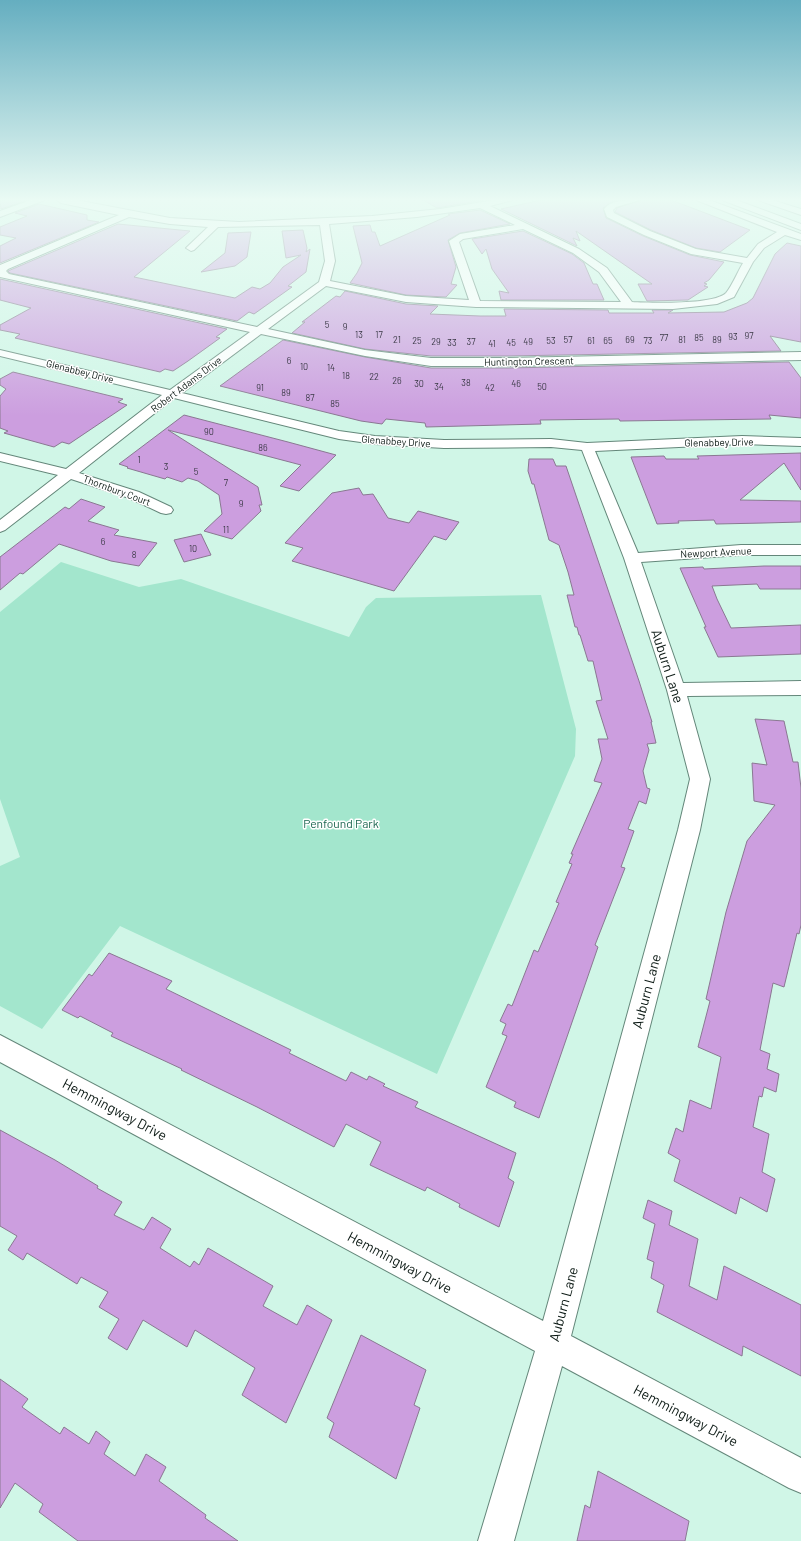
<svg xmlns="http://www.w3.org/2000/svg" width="801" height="1541" font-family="Barlow,sans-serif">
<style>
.green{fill:#a3e6cd}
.building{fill:#cc9edf;stroke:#8a7892}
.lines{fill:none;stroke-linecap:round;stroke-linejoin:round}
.street-casing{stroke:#64877a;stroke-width:2}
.secondary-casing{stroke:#64877a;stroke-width:2}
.street{fill:#fff;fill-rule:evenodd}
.secondary{fill:#fff;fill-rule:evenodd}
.labels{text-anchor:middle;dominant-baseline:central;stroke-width:3;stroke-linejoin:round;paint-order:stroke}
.far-number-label{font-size:9px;fill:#3b3a47}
.far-street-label{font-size:10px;fill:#0b1914;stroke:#fff}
.park-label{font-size:12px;fill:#1a654f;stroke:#fff}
.near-street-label{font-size:14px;fill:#0b1914;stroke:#fff}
</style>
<rect width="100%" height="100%" fill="#d0f6e7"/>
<path class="green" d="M61 562 139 587 181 579 349 637 366 607 376 598 541 595 576 729 575 756 437 1074 120 926 42 1029 0 1006V866L20 857 0 799V612Z"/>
<path class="building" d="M0 200H24L25 201 1 209Z
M423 200H484L437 208Z
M541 200H615L603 208 606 218 643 236 690 255 724 262 709 280 704 283 707 284 704 286 708 287 688 300 647 301 638 284H652L576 231 580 241 573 238 577 246 501 209Z
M641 200H671L750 230 720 252 696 248 651 230 615 212 617 208Z
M39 204 87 215V220L99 222 0 263V246L16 238 0 235V227L27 216 15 213Z
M480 210 510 224 460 233 448 240 456 267 451 284 457 285 446 297 406 295 350 283 357 273 362 263 353 226 370 225 372 232H375L380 246 450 215 448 214Z
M118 224 190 231 134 277 235 298 252 287 260 289 270 283 283 267 301 255 286 258 282 231 303 230 307 248 306 252 310 249 306 272 288 286 292 287 254 314 249 312 237 321 10 273 8 271Z
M523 231 572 254 584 263 593 284H597L604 300H501L499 291 509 293 492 269 486 249 482 254 472 239Z
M251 232 247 257 235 266 201 272 225 253 228 233Z
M787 243 801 246V342L770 336 781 351 508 356H431L365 349 292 333 305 322H302L336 296 340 297 345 291 406 304 438 306 430 314 480 316H506L504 309 608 310 609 313H654L652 310H673L668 313 724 312 747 303 753 298 775 254Z
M0 279 227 329 216 337 220 338 188 361 173 371 165 369 160 372 15 338 20 334 0 330V325L31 308 0 300Z
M283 340 365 357 431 368H508L789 362 801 378V418L769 415 771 419 620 421 619 419 540 420 541 424 426 427 425 423 386 419 382 424 361 421 220 386Z
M13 372 123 399 118 402 127 405 69 444 62 442 54 447 25 439 4 433 8 431 0 428V396L6 389 0 385V379Z
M184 415 288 442 336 455 299 491 280 486 301 465 168 430 258 487 262 505H259L261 511 232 539 204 531 222 514 219 495 198 481 188 478 182 482 167 477 165 479 127 468 128 467 119 464Z
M801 453V490L784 463 740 500 801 501V522L764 523 716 524 714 520 678 521 679 523 657 524 631 457 664 456 666 459H699L697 456Z
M529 459H553L556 466H566L639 681 652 722H651L656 743 647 744 649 750 643 771 647 788 650 789 646 804 639 801 628 829 634 831 621 867 625 868 595 945 598 947 539 1118 514 1107 516 1102 486 1087 507 1036 502 1034 506 1024 500 1021 508 1004 512 1006 534 950 538 952 559 903 556 902 572 864 569 863 573 854H571L602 783 594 781 602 759 598 739H608L596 701 602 700 593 661H588L580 635H579L577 627H575L567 595H574L568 572 559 545 549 540 534 484H532L528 471Z
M359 488 363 495 373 494 388 518 409 523 418 511 459 522 446 540 434 536 394 591 292 561 303 548 285 543 332 493Z
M81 499 105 507 88 521 119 530 114 535 157 543 139 566 111 561 59 544 23 574 20 573 0 590V557L65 507 69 509Z
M201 534 211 555 184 562 174 540Z
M764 566H801V589H760L757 584 712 586 717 599 731 628 801 625V654L718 657 704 627H706L680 568 703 567 704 569Z
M755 719 784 721 793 762H798L801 788V925L799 934 797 933 784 987 773 983 760 1050 770 1054 767 1069 779 1074 776 1092 764 1087 762 1097 759 1096 753 1127 769 1134 762 1172 775 1179 767 1212 740 1197 736 1214 674 1181 680 1160 668 1153 676 1128 683 1132 690 1100 711 1109 721 1057 698 1047 710 1001 706 999 726 912 747 841 775 805 754 801 752 763 767 765Z
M109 953 172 981 166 989 291 1050 289 1053 346 1081 351 1072 367 1080 369 1076 385 1084 383 1086 418 1102 415 1107 516 1153 508 1178 514 1182 499 1227 459 1207 460 1204 427 1187 425 1191 370 1165 381 1142 346 1124 334 1147 257 1107 181 1070 182 1069 111 1036 113 1033 80 1016 78 1018 62 1010 89 974 92 976Z
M0 1130 55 1160 98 1186 97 1188 122 1202 114 1215 144 1230 152 1217 171 1229 160 1248 190 1267 194 1261 199 1265 208 1248 273 1286 263 1306 297 1325 307 1305 332 1320 286 1423 242 1395 255 1368 195 1330 187 1347 143 1320 127 1350 108 1338 119 1319 99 1307 108 1292 81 1277 77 1284 27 1253 23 1260 8 1250 17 1236 0 1226Z
M648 1200 672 1211 669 1225 698 1239 689 1286 717 1300 724 1266 801 1305V1376L743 1346 742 1356 657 1312 664 1285 651 1278 654 1262 647 1259 655 1224 643 1218Z
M361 1335 426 1370 414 1405 420 1408 396 1479 329 1437 334 1423 327 1418Z
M0 1379 28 1399 22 1407 60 1434 64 1427 89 1444 96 1431 110 1442 104 1454 135 1476 146 1454 166 1467 159 1481 206 1515 205 1518 238 1541H78L39 1512 43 1504 15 1483 0 1508Z
M598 1471 689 1521 685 1541H577L585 1505 590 1508Z"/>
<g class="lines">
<defs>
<path id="street" d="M57 200H76L170 218 239 222 372 216 440 209 495 200H513L490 206 579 249 607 268 632 302C650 303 714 305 726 293 732 286 738 271 743 263L691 254 644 235 607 217 604 209C612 199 628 200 640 200L616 207 613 210 614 213 650 231 696 249 747 258 758 244 777 232 696 200H709L801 234V240L785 235 764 248 753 262 734 297 717 304 673 309 476 307 406 302 326 286 268 329 365 350 431 358H508L801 352V360L508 366H431L365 356 261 334 182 393 339 431 375 436 444 440 551 439 587 443 742 436 801 438V446L742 444 595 451 638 553 741 545H801V555H741L641 562 683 683 801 681V695L687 696 710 779 700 830 571 1336 801 1458V1493L789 1488 562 1366 514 1541H478L535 1351 0 1062V1035L543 1321 678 830 690 779 667 690 624 558 582 450 551 447 444 448 375 444 339 439 174 398 79 473 139 492 171 507 173 510 171 513 166 514 161 513 129 498 71 479 5 530 0 532V520L58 475 0 461V453L66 469 162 395 0 356V350L170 390 250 332 0 277V265L119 215 61 203ZM480 208 515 225 460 234 449 241 469 300 406 296 330 281 335 261 329 224 417 217ZM129 217 170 224 208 227 186 248 191 251 194 250 218 227 320 225 325 261 319 282 257 327 9 274 6 271 8 269ZM523 229 573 253 599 272 621 302 480 301 459 242 463 239Z
M758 200H772L801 209V215Z"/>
<path id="secondary" d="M31 200H45L0 217V211Z
M722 200H736L801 224V230Z"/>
</defs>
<use href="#street" class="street-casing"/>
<use href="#secondary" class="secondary-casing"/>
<use href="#street" class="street"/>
<use href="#secondary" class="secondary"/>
</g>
<linearGradient id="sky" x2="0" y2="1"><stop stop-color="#65aec0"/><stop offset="0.48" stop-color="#eafbf4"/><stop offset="1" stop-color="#eafbf4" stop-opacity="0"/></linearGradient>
<rect width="801" height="416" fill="url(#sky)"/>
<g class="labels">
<g class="far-number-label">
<text x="327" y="324">5</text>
<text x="345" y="326">9</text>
<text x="359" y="334">13</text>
<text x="379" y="334">17</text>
<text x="749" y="335">97</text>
<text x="733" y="336">93</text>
<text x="664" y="337">77</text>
<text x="699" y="337">85</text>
<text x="397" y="339">21</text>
<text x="568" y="339">57</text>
<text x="630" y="339">69</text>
<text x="682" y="339">81</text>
<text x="717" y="339">89</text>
<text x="417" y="340">25</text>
<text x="551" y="340">53</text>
<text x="591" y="340">61</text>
<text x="608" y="340">65</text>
<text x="648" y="340">73</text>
<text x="436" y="341">29</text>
<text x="471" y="341">37</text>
<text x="528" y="341">49</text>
<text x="452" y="342">33</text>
<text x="511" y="342">45</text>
<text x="492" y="343">41</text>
<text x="289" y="360">6</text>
<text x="304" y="366">10</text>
<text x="331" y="367">14</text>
<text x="346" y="375">18</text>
<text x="374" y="376">22</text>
<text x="397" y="380">26</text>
<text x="466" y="382">38</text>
<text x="419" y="383">30</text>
<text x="516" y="383">46</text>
<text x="439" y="386">34</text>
<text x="542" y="386">50</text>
<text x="260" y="387">91</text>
<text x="490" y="387">42</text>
<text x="286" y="392">89</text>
<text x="310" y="397">87</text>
<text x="335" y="403">85</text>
<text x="209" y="431">90</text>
<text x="263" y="447">86</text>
<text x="139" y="459">1</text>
<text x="166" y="466">3</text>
<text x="196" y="471">5</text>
<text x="226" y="482">7</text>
<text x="241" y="503">9</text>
<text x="226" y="529">11</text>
<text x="103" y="541">6</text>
<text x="193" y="548">10</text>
<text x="134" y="554">8</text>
</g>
<g class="far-street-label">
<text transform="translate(529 361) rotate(-1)">Huntington Crescent</text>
<text transform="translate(80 371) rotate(14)">Glenabbey Drive</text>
<text transform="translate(186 384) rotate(-37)">Robert Adams Drive</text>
<text transform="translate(396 441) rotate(4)">Glenabbey Drive</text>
<text transform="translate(719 442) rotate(-1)">Glenabbey Drive</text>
<text transform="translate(117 490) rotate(20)">Thornbury Court</text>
<text transform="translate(716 552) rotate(-3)">Newport Avenue</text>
</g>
<g class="park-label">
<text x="341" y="823">Penfound Park</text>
</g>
<g class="near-street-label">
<text transform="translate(668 666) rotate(72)">Auburn Lane</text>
<text transform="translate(646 991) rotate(-75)">Auburn Lane</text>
<text transform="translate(115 1109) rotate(28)">Hemmingway Drive</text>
<text transform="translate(400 1262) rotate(28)">Hemmingway Drive</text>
<text transform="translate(563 1304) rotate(-75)">Auburn Lane</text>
<text transform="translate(686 1415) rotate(28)">Hemmingway Drive</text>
</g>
</g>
</svg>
